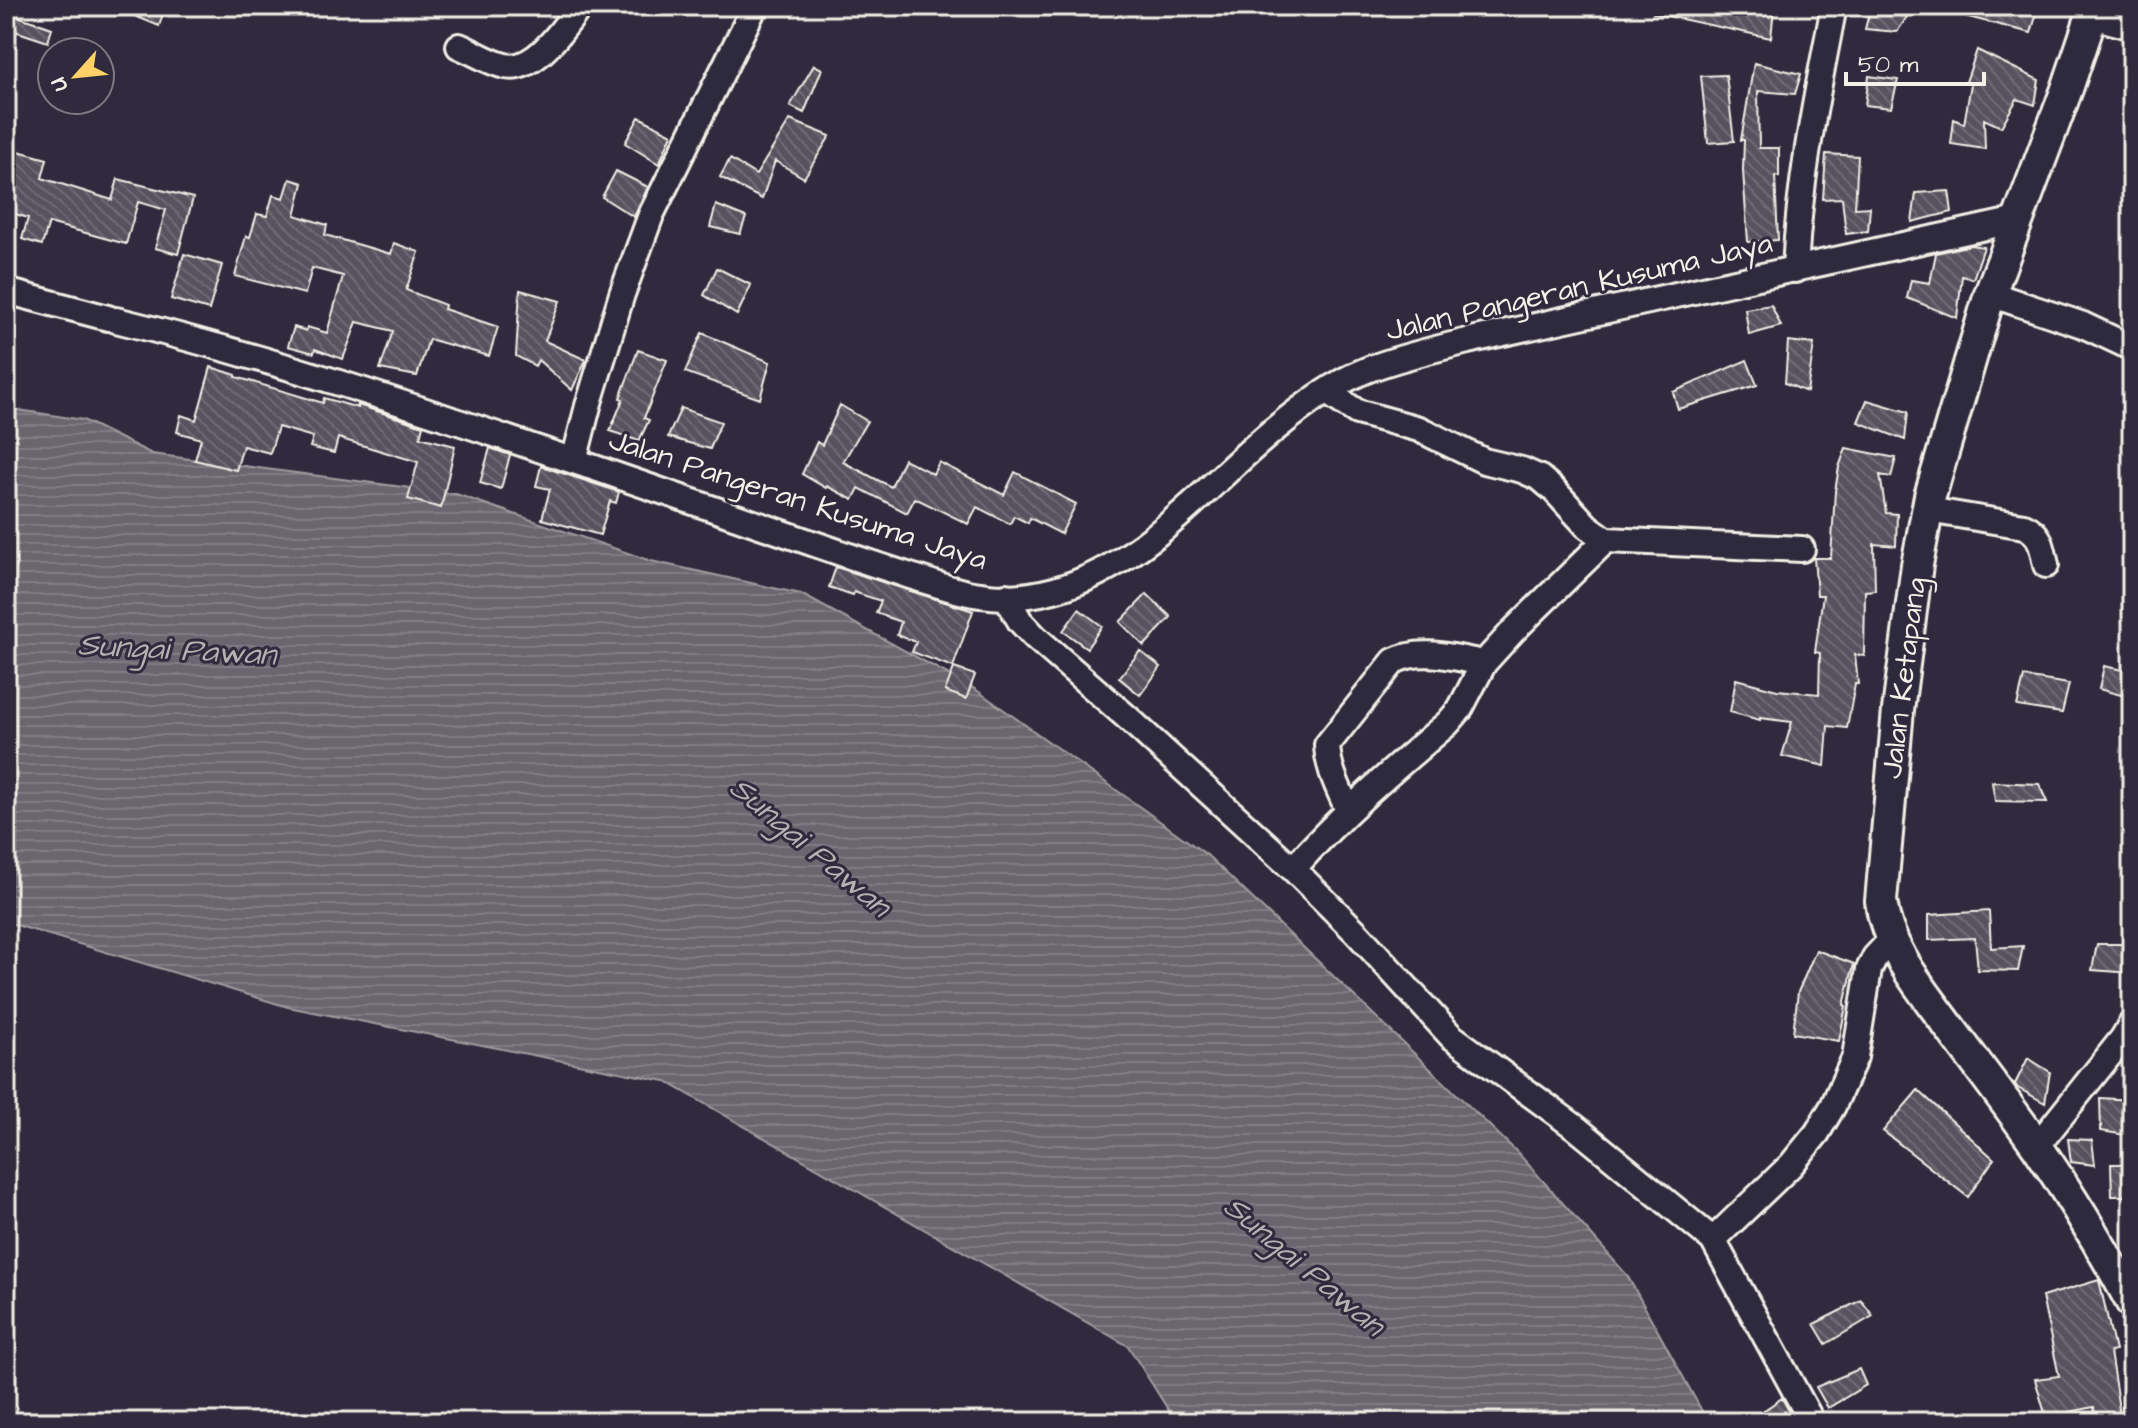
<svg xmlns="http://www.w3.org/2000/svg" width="2138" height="1428" font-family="'Architects Daughter',sans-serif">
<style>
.water{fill:url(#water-rules);stroke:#a19ea0;stroke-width:2}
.building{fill:url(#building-back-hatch);stroke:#f4f1e8;stroke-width:2}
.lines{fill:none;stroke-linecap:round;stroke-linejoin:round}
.minor-casing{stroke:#f4f1e8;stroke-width:30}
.major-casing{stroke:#f4f1e8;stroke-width:36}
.minor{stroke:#2f2a3d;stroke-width:24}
.major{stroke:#2f2a3d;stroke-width:30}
.labels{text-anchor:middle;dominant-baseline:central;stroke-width:6;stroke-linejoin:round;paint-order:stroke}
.street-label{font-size:30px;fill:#f4f1e8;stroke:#2f2a3d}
.water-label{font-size:32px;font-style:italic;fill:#b6b2b2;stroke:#2f2a3d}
</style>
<defs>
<pattern id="water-rules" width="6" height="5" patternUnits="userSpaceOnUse" patternTransform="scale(2)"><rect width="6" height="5" fill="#6a6670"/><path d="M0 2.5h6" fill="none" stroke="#807c84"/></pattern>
<pattern id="building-back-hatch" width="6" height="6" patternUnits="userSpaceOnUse" patternTransform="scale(2)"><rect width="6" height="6" fill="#56525f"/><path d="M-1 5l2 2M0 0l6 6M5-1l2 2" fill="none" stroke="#6f6b76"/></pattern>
</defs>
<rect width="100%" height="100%" fill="#2f2a3d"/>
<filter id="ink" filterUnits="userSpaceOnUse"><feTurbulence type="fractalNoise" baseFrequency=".0125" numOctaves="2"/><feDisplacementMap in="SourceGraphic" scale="16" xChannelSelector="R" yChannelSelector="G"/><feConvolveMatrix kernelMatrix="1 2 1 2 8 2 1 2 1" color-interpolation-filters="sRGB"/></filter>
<g filter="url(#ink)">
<path class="water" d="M6 408 83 420 152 454 456 494 651 561 801 594 975 689 1207 855 1518 1153 1627 1275 1708 1422H1176L1128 1346 665 1081 288 1007 6 922Z"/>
<path class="building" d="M111 6H166L159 26Z
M1653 6H1764L1774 8 1771 38 1653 13Z
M1871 6H1884L1907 17 1897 32 1865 29Z
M1946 6H2039L2031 33 1945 11Z
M17 16 52 28 48 42 12 30Z
M1977 50 2039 80 2035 105 2017 99 2001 127 1984 119 1985 149 1951 144 1954 119 1964 124 1971 84 1966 82Z
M1754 63 1801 74 1795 94 1758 91 1759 148H1779V177L1775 176 1778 240 1748 242 1743 171 1744 140H1741Z
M814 65 822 69 804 113 790 106Z
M1726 75 1734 141 1708 143 1701 76Z
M1869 76 1898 80 1891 108 1865 105Z
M639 117 672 134 659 164 625 143Z
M790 120 830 136 804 178 775 161 762 199 720 177 730 159 756 175Z
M11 149 47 159 42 178 112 200 118 179 193 198 178 254 155 248 166 210 138 202 126 244 49 223 42 245 22 239 28 218 6 211V191L10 175 6 174V165Z
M1826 154 1858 156 1855 208 1870 207 1868 231 1846 234 1842 198 1823 199Z
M616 171 648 187 634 217 602 197Z
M290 179 303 183 295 215 327 225 325 235 391 254 394 243 419 252 406 290 445 305 444 309 498 327 489 356 429 339 417 376 380 369 393 331 357 322 343 359 315 349 314 353 288 346 294 327 306 331 307 327 327 333 343 276 312 268 305 294 235 276 246 236 250 237 257 214 267 216 273 195 284 198Z
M1949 191 1952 212 1912 222 1916 193Z
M716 205 746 217 740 234 710 227Z
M1971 245 1984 247 1973 279 1962 276 1957 318 1907 298 1911 280 1930 283 1936 253Z
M184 254 222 265 209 310 171 299Z
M717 268 751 285 737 315 704 295Z
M520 290 560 301 545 341 586 360 572 390 538 360 535 366 516 356Z
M1771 305 1781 326 1749 335 1745 309Z
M702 333 770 362 760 399 685 372Z
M1788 341 1814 344 1807 392 1785 383Z
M638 350 667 360 644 418 649 420 639 441 610 431 623 399 620 398Z
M1747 360 1757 385 1678 409 1673 392Z
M211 367 236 375V377L323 403 324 398 358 408V405L423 426 420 437 455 446 441 508 408 499 418 462 338 438 334 453 310 447 313 437 278 427 270 453 243 446 236 470 195 460 201 439 177 432 181 415 196 420Z
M1867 400 1908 412 1905 440 1858 422Z
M840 405 867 421 843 462 891 487 904 459 933 474 939 462 1004 495 1015 472 1076 504 1061 534 1030 518 1028 523 1014 516 1010 524 977 507 968 524 915 498 907 513 859 488 853 500 827 486 826 488 802 474 817 442 822 445Z
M681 408 721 422 710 449 668 437Z
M490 448 510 455 501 489 480 483Z
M1846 448 1896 458 1891 477 1880 475 1886 513 1897 514 1896 546 1874 544 1875 590 1865 591 1864 656 1855 655 1858 684H1855L1847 728 1828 726 1825 766 1782 756 1792 722 1760 718V720L1730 712 1736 679 1777 690 1819 694 1820 653 1815 652 1823 595H1817L1814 558H1831L1835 491 1839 467Z
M541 466 619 492 616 503 610 501 600 535 542 519 550 489 536 486Z
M836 567 973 611 953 667 912 652 916 642 897 635 901 622 876 613 881 601 854 592 853 595 829 587Z
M1147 594 1171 617 1144 646 1120 622Z
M1079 609 1102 626 1087 648 1063 631Z
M1140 651 1161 667 1140 695 1119 678Z
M2104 666 2132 672V698L2099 689Z
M954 668 975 675 966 699 945 691Z
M2024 677 2069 684 2062 713 2017 706Z
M1992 782 2039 784 2047 802 1995 801Z
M1989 911 1991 948 2023 946 2018 971 1978 970 1975 938 1929 940V915Z
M2097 944H2132V973L2092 970Z
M1816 950 1854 964 1844 1005 1846 1006 1839 1041 1793 1033 1798 992Z
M2028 1058 2050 1072 2045 1103 2018 1088 2015 1084Z
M1918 1090 1994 1159 1968 1197 1883 1131Z
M2100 1098 2132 1100V1136L2101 1131Z
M2068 1139 2092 1140 2095 1165 2071 1162Z
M2111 1164H2132V1196H2112Z
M2099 1280 2115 1351 2110 1352 2121 1422H2096L2094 1407 2046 1417 2035 1379 2059 1376 2042 1297Z
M1861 1300 1873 1316 1826 1344 1814 1324Z
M1859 1369 1866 1385 1828 1408 1816 1387Z
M1782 1398 1795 1422H1747Z"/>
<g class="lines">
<defs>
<path id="minor" d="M2092 16 2132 27
M459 46C474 52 490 63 505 66 535 73 565 26 580 6
M1795 270C1799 180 1817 94 1834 6
M6 291 108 318
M1990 294 2083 325 2132 348
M116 320C277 359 435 414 592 467 674 495 756 524 838 552 866 562 895 571 923 580 942 586 961 593 981 595 1005 599 1031 596 1054 590 1144 566 1206 485 1275 429 1303 406 1335 382 1369 369 1403 356 1440 348 1476 339L2017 220
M1327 392 1357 412 1419 429 1484 461 1522 470 1540 478 1554 490 1587 526 1606 540 1802 549
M574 461 588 406 622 294 651 215 755 6
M1928 510 2024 526C2042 534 2042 548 2046 565
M1006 596 1020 621 1035 637 1129 719 1293 869 1356 932 1451 1036 1575 1127 1713 1240
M1348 810C1339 789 1328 769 1327 745L1394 661C1421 647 1455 658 1484 663
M1293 869C1340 815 1394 769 1448 723L1460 709 1484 663 1514 630 1606 540
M2037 1146 2123 1038 2132 1023
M1812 1422 1713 1240 1791 1165 1817 1133 1833 1106 1855 1057 1869 969 1875 957 1891 940"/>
<path id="major" d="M2095 6 2067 89 1990 294 1930 496 1917 565 1898 710 1881 901C1887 950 1922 989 1950 1028 1979 1067 2009 1106 2037 1146 2071 1196 2103 1249 2132 1303"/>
</defs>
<use href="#minor" class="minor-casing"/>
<use href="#major" class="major-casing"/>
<use href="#minor" class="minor"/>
<use href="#major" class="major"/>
</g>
</g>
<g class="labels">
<g class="street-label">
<text transform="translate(1579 287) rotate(-13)">Jalan Pangeran Kusuma Jaya</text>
<text transform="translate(798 500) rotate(18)">Jalan Pangeran Kusuma Jaya</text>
<text transform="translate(1904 678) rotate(-83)">Jalan Ketapang</text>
</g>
<g class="water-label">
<text transform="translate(177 650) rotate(3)">Sungai Pawan</text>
<text transform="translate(810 847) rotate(40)">Sungai Pawan</text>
<text transform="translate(1304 1266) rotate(40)">Sungai Pawan</text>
</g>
</g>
<rect width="2138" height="1428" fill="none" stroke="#2f2a3d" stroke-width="32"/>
<rect x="16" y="16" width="2106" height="1396" fill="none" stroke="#f4f1e8" stroke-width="3" filter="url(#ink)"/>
<g transform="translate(76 76) rotate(243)"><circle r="38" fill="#2f2a3d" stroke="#7e7a81" stroke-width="2"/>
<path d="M0-6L14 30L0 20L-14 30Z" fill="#ffd166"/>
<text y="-12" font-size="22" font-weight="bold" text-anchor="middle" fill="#f4f1e8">U</text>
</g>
<path d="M1846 72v12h138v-12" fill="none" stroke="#f4f1e8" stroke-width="4"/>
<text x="1858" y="72" font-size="24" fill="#f4f1e8" stroke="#2f2a3d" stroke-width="6" paint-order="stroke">50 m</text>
</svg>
